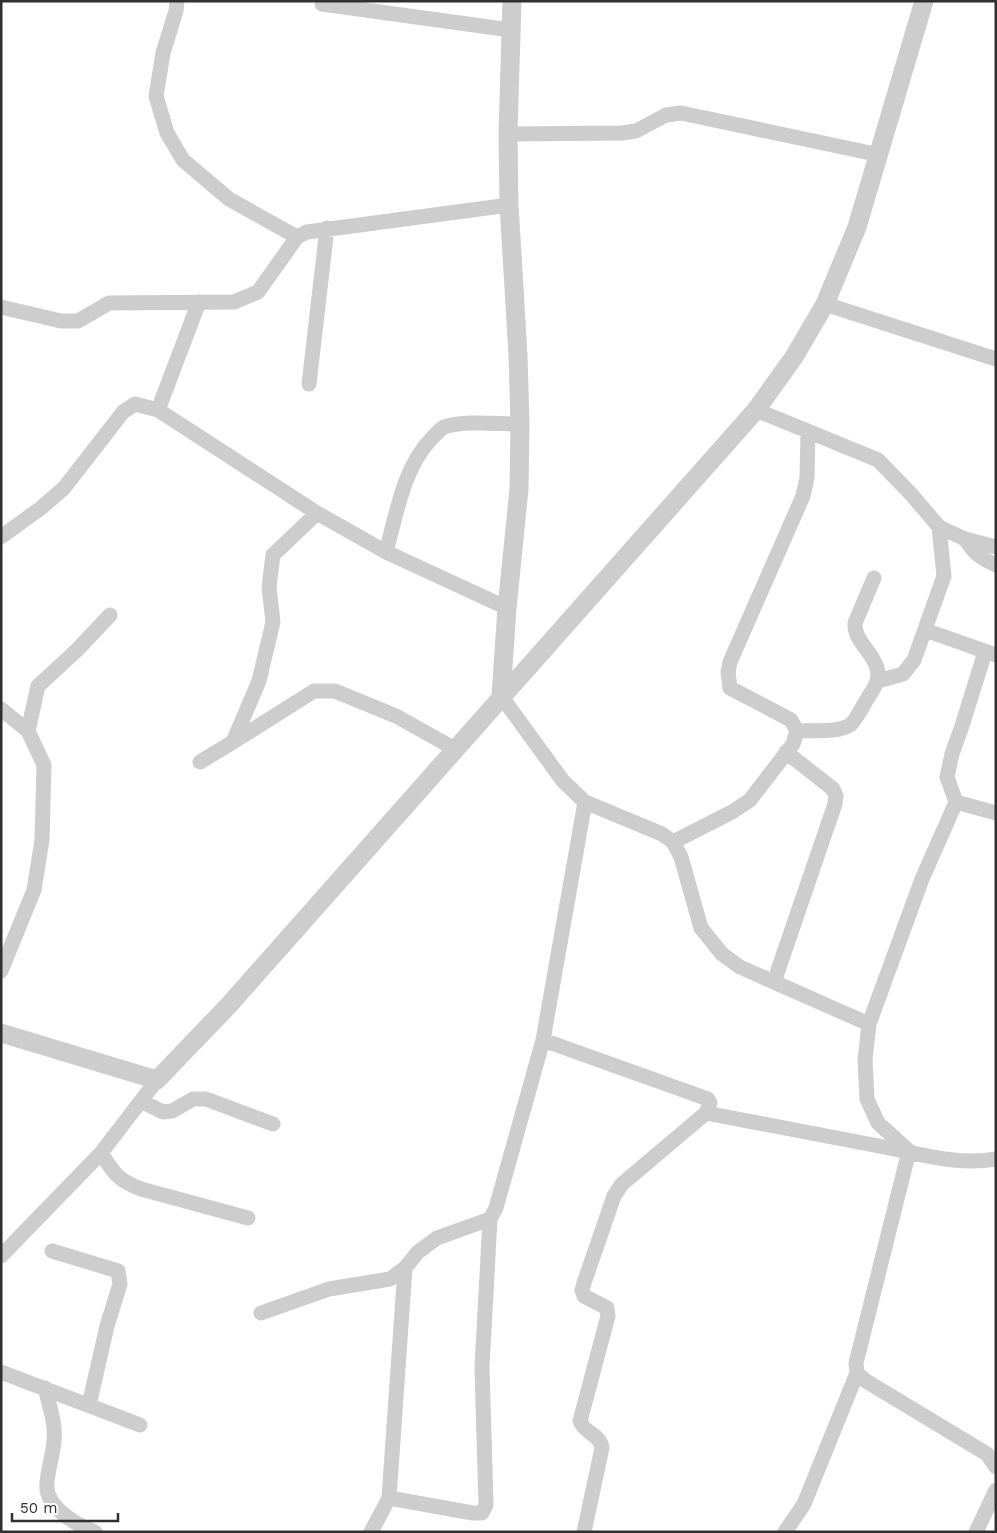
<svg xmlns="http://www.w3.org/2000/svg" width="997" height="1533" font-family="'Work Sans',sans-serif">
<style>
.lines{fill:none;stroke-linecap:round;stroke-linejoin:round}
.minor{stroke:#cdcdcd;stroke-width:15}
.tertiary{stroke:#cdcdcd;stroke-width:19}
</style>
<rect width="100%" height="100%" fill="#fff"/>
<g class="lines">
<path class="minor" d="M177 1 176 11 163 53 156 96 167 133 183 160 229 199 297 237
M322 4 511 30
M508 134 622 133 636 131 666 115 681 113 880 155
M825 304 996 359
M1 307 61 321H78L109 303 234 302 258 292 297 237 307 232 509 205
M309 384 327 228
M158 410 199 302
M756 410 878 460 911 494 939 527 965 539 996 547
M1 537 41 508 64 488 123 412 135 404 158 410 317 513 386 552 507 608
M965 539C974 553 980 558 996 565
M386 552C397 513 403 467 433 437 436 434 440 429 444 427 462 420 500 424 520 424
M925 630 996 655
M985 652 962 726 952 754 947 777 956 802 922 879 869 1024 865 1060 867 1099 878 1123 909 1151 856 1363 857 1373 866 1381 987 1454 996 1467
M878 681 903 674 914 660 944 576 939 527
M501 696 563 781 585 802 662 834 673 842 681 857 701 928 722 954 740 967 869 1024
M1 709 28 731
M797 731C811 730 838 733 850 725 856 721 864 703 869 696 875 687 880 679 877 668 872 651 854 641 855 623L874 578
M233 742 314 691H335L396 716 455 749
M200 762 233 742 259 681 273 622 269 587 273 555 317 513
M956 802 996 813
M673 842 732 812 750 800 793 744 797 731 791 720 730 688 728 672 730 662 803 496 807 478 808 432
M1 971 34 890 42 840 44 765 28 731 38 686 77 650 110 615
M774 982 835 804 836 796 833 789 786 752
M543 1040 708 1099 710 1103 706 1113 622 1184 614 1196 584 1283 582 1290 584 1296 607 1308 608 1316 580 1421C584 1433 600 1434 602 1448L584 1532
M141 1101 163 1112 172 1111 193 1099H206L273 1124
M706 1113C764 1124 821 1135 879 1146 918 1153 956 1166 996 1159
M101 1153C114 1173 117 1180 141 1189L248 1218
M52 1251 118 1271 120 1284 107 1326 89 1405
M1 1256 101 1153 157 1080
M261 1313 329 1289 390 1279 405 1268 418 1252 437 1238 490 1219
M1 1372 140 1425
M45 1388C49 1405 56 1424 54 1441 53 1455 48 1469 47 1483 44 1506 76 1525 95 1532
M389 1498 473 1513H482L486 1505 482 1367 490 1219 496 1208 543 1040 585 802
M371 1532 389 1498 405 1268
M785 1532 804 1504 857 1373
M976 1532 996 1490"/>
<path class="tertiary" d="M501 696 507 608 519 489 520 424 518 355 509 205 508 134 512 1
M1 1033 157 1080 229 1005 756 410 794 357 825 304 857 227 924 1"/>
</g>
<rect width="997" height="1533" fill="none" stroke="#303030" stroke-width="5"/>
<path d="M12 1513v8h106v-8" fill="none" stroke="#303030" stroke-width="2.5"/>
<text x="20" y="1513" font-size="15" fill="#303030" stroke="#ffffff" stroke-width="4" paint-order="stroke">50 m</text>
</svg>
